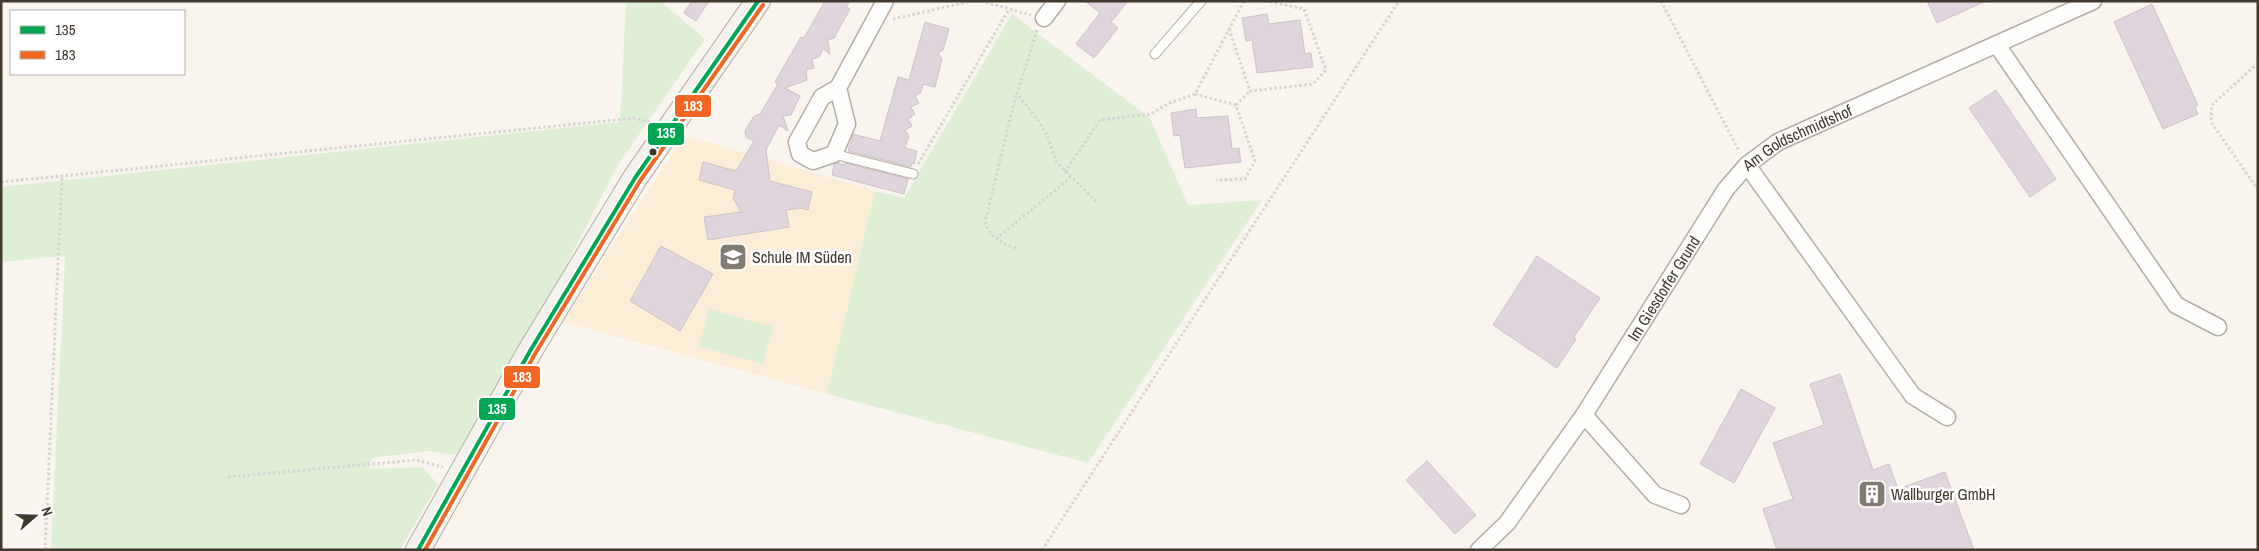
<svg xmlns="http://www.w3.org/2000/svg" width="2259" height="551" font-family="'Archivo Narrow',sans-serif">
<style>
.built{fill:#fcedd6}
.green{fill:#deefd6}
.building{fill:#e0d5dd;stroke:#cac4c6}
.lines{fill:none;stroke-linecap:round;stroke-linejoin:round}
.lane-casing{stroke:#b2aca4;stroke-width:11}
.street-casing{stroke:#b2aca4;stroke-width:19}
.secondary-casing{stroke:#b2aca4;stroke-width:26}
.path{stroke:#d5d4cf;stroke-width:3;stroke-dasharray:2.5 2.5;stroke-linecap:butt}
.lane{stroke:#fefefc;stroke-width:9}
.street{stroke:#fefefc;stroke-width:16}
.secondary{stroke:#f5f2ed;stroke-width:24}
.bus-1-casing{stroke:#fff;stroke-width:8}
.bus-2-casing{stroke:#fff;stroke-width:8}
.bus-1{stroke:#00a651;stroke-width:4}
.bus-2{stroke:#f26522;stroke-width:4}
.bus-dot{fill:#41392d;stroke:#fff;stroke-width:2}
.labels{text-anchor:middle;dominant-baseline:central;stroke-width:5;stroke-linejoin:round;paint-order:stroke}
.street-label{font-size:16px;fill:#41392d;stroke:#fff}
.poi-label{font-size:16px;fill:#41392d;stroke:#fff;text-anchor:start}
.line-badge{stroke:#fff;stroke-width:2}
.badge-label{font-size:14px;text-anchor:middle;font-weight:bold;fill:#fff}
</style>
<rect width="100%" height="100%" fill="#f9f5ee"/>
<path class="built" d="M684 135 875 191 827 394 563 322Z"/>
<path class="green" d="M626 1H660L705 39 618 165 546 304 456 455 428 451 371 458 369 469 422 467 438 484 400 550H51L65 256 1 262V187L620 122Z
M1012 14 1150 118 1188 205 1262 200 1088 463 827 394 875 191 904 198Z
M709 309 773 327 763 364 699 346Z"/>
<path class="building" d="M692 1H709L696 21 684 13Z
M825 1H850L846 7 850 9 834 38 828 40 830 54 823 49 819 57 812 59 814 68 806 70 807 80 785 88 800 96 791 115 783 116 788 131 779 125 766 150 770 181 812 192 808 210 801 208 786 210 789 227 708 240 704 217 741 212 733 198 735 190 699 180 703 162 736 171 754 141 746 137 745 131 754 116 760 114 778 84 775 82 788 59 801 37 804 38Z
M1085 1H1128L1111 22 1118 28 1094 58 1076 44 1100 13Z
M1927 1H1986L1937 23Z
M2152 4 2198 105 2195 107 2198 114 2163 129 2114 22Z
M1267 14 1269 24 1300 20 1305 54 1311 53 1313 67 1257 73 1252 40 1246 41 1242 18Z
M925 22 949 29 943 50 938 53 942 59 935 87 923 84 921 92 915 96 919 103 911 107 915 114 908 119 912 126 905 130 909 136 905 148 917 151 914 164 912 163 911 167 848 151 853 134 880 141 898 77 909 80Z
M1996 90 2056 179 2030 197 1969 108Z
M1196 109 1197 118 1228 116 1232 149 1239 148 1241 162 1185 168 1180 135 1174 136 1171 113Z
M838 163 844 165 845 163 908 179 904 194 832 175 834 164Z
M661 246 713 274 680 331 630 301Z
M1537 256 1600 298 1574 337 1576 339 1557 368 1493 325Z
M1840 374 1873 470 1889 464 1898 489 1945 472 1974 550H1777L1763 509 1793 499 1773 443 1824 425 1810 384Z
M1741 389 1775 408 1734 483 1700 464Z
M1427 461 1476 515 1455 534 1406 480Z"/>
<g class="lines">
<defs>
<path id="lane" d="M1155 54 1201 1
M834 154 913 174"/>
<g id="street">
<path d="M1044 18 1057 1"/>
<path d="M1997 45 2176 305 2218 327"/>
<path d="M838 88 847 124 834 154 813 161 800 154 797 142 822 97 838 88 885 1"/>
<path d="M1747 165 1913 396 1947 417"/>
<path d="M1584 415 1655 495 1681 505"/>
<path id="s1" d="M1479 550 1507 523 1584 415 1726 189 1747 165 1778 142 2093 1"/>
</g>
<path id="secondary" d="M418 550 530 351 635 178 758 1"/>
</defs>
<use href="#lane" class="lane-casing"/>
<use href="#street" class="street-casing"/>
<use href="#secondary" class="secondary-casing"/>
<path class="path" d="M981 1 1031 15
M1661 1 1739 151
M893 19 972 1
M1229 29 1250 91 1313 84 1326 70 1304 9 1266 1
M1037 30 1017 94 1038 120 1046 133 1057 163 1097 202
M2258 63 2212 105 2211 122 2258 190
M1195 94 1236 105 1255 161 1245 179 1216 180
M1236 105 1250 91
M918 164 1009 9
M1065 172 1100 120 1151 114 1167 104 1195 94 1244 1
M1 182 634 118 652 123
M996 239 1070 178
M1016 248C1001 243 990 238 985 222L1016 95
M228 477 416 460 443 467
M45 550 62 176
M1042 550 1399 1"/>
<use href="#lane" class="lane"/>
<use href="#street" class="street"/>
<use href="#secondary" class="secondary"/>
<defs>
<path id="bus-1" d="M418 550 530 351 635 178 758 1"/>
<path id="bus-2" d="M425 550 535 354 640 181 763 5"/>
</defs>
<use href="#bus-1" class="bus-1-casing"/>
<use href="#bus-2" class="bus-2-casing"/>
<use href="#bus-1" class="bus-1"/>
<use href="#bus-2" class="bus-2"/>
</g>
<defs>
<symbol id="school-square" viewBox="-11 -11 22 22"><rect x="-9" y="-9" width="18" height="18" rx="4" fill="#817b71" stroke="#fff"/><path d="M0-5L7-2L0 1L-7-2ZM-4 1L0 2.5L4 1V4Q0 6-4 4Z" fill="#fff"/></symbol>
<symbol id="building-square" viewBox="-11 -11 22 22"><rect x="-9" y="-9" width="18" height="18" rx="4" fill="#817b71" stroke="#fff"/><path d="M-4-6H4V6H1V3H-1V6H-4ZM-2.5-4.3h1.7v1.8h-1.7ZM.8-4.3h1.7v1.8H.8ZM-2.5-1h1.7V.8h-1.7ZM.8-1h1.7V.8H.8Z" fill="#fff"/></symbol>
</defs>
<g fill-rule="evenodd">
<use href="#school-square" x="717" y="241" width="32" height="32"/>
<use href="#building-square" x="1856" y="478" width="32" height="32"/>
</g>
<circle class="bus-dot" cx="653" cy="152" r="4.5"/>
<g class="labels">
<g class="street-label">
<text stroke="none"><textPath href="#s1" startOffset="528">Am Goldschmidtshof</textPath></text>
<text stroke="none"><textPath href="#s1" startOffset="321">Im Giesdorfer Grund</textPath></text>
</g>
<g class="poi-label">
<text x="752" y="257">Schule IM Süden</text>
<text x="1891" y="494">Wallburger GmbH</text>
</g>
</g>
<g class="line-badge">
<rect x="674" y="94" width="38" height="24" rx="5" fill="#f26522"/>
<rect x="647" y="122" width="38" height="24" rx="5" fill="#00a651"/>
<rect x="503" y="365" width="38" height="24" rx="5" fill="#f26522"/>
<rect x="478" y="397" width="38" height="24" rx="5" fill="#00a651"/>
</g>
<g class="badge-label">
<text x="693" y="111">183</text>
<text x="666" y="138">135</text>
<text x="522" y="382">183</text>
<text x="497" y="414">135</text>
</g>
<rect width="2259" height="551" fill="none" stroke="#41392d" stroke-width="5"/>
<rect x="10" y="10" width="175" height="65" fill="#ffffff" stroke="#b3b0ab"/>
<rect x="20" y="26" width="25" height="8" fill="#00a651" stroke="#b3b0ab"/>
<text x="55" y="35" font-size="15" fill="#41392d">135</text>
<rect x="20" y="51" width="25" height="8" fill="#f26522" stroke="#b3b0ab"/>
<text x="55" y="60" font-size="15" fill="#41392d">183</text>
<g transform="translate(35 516) rotate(70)" stroke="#ffffff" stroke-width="4" paint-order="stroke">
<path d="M0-4L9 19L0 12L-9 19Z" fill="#41392d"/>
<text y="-8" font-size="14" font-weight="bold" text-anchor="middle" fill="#41392d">N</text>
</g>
</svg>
